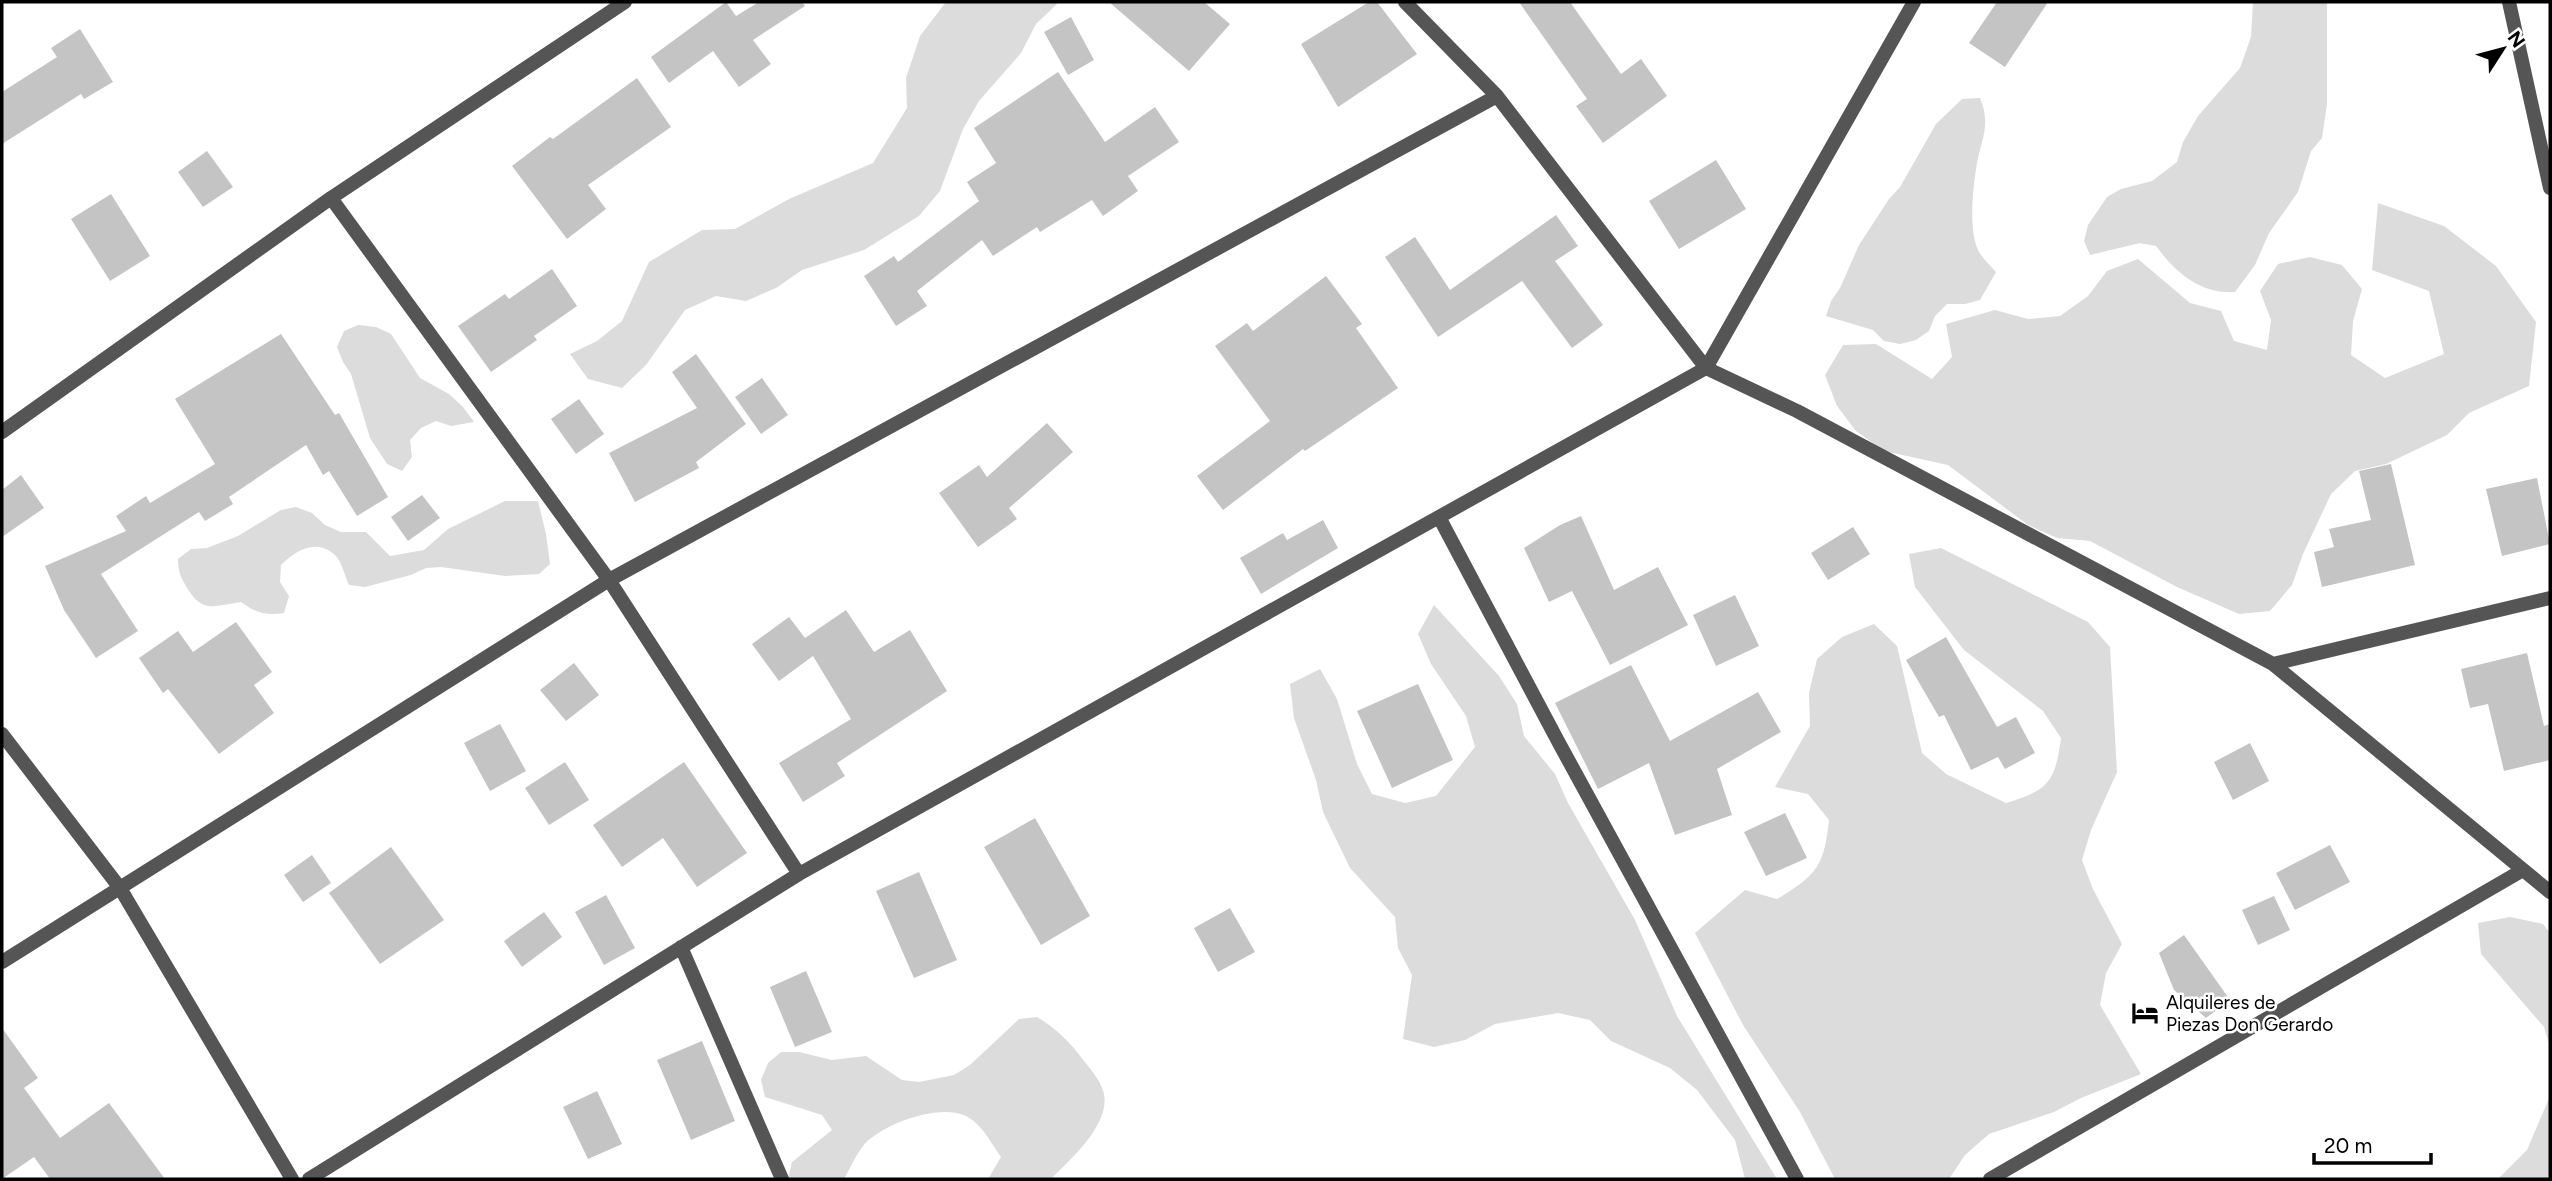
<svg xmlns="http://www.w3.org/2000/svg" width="2552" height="1181" font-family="Figtree,sans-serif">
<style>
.green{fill:#dcdcdc}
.building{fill:#c4c4c4}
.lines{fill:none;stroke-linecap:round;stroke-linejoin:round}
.street{stroke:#555;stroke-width:14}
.labels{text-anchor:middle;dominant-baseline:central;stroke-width:5;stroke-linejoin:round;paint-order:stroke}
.poi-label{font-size:19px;fill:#000;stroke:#fff;text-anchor:start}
</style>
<rect width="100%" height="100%" fill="#fff"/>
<path class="green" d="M946 2H1059L1036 24 1021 53 979 101 963 129 940 191 919 216 864 250 802 270 776 288 746 301 716 296 685 310 646 365 622 388 588 379 570 354 597 341 622 321 649 262 702 230 735 229 789 199 873 163 907 108 906 78 920 36Z
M2253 2H2327V104L2322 138 2311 151 2298 192 2269 233 2255 265 2235 292C2200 294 2176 273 2156 246L2140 243 2090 255 2084 241 2088 225 2107 197 2121 189 2152 181 2177 162 2183 142 2198 116 2240 68 2251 37Z
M1980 98C1991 125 1982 137 1977 163 1973 186 1967 236 1981 255 1985 261 1991 266 1996 272L1980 300 1965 304H1947L1935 316 1929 331 1916 340 1900 344 1884 341 1873 330 1826 316 1831 301 1840 288 1859 245 1889 199 1900 187 1936 124 1962 99Z
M2378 203 2444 226 2496 266 2536 322 2529 386 2469 413 2447 435 2386 464 2355 471 2331 494 2303 554 2292 585 2270 611 2239 614 2177 587 2090 541 2057 538 2028 525 1948 465 1884 451 1856 431 1837 406 1825 375 1843 345 1876 344 1932 379 1952 357 1946 324 1995 310 2028 319 2060 316 2088 296 2107 271 2138 259 2190 303 2221 311 2234 341 2267 350 2271 320 2260 291 2278 264 2310 257 2342 265 2362 289 2353 321 2351 355 2385 378 2444 354 2429 291 2372 270Z
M358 325 376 327 391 334 420 378 449 394 463 407 474 422 451 426 436 421 421 428 410 440 412 457 402 471 387 464 370 438 351 374 343 362 337 347 344 331Z
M505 501H538L546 534 550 564 539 574 505 576 441 567 426 568 411 575 365 587 349 585C345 577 342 562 335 555 316 538 296 550 281 565L280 582 289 596 284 613C266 616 256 613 241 602 213 606 202 614 186 586 180 576 178 570 178 559L191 549 207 548 238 536 281 510 296 507 312 513 325 525 341 532H366L390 556 424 550 448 529Z
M1941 548 2088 622 2110 647 2117 772 2091 830 2082 860 2093 889 2122 944 2106 973 2100 1005 2141 1074 2081 1098 2054 1112 1989 1134 1965 1155 1949 1179H1835L1800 1112 1743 1025 1695 933 1745 890 1777 899C1817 875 1824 866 1829 820L1808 794 1775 787 1810 726 1809 693 1817 659 1842 637 1874 624 1897 646 1922 753 1946 774 2006 803C2049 790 2055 782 2061 738L2043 711 1964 650 1915 587 1909 554Z
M1434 605 1499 676 1517 704 1524 736 1555 774 1568 803 1635 920 1677 1016 1777 1179H1745L1735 1140 1697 1090 1670 1068 1611 1041 1590 1020 1558 1013 1495 1024 1465 1040 1434 1047 1403 1039 1412 975 1398 948 1395 917 1350 868 1323 812 1316 780 1294 718 1290 684 1320 669 1337 699 1357 764 1372 794 1405 803 1436 796 1475 747 1466 716 1431 664 1418 634Z
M2510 917 2543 924 2550 933V1047L2544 1027 2481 954 2478 923Z
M1037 1017C1057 1029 1070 1042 1084 1061 1092 1071 1101 1081 1104 1094 1110 1125 1071 1159 1051 1179H988L1001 1157C991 1143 982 1124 966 1116 939 1103 881 1124 863 1146 855 1156 850 1169 844 1179H788L792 1162 832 1130 822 1115 765 1097 761 1080 768 1063 781 1052H799L832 1060 866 1056 902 1080 919 1082 954 1075 970 1065 1019 1019Z
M2550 1096V1179H2498L2527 1150Z"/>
<path class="building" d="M726 2 736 16 759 2H802L805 6 753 40 771 64 739 87 713 51 669 83 651 57Z
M1109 2H1204L1230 24 1189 71Z
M1369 2H1377L1417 54 1338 107 1301 44Z
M1519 2H1570L1621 74 1641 59 1667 96 1603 143 1576 106 1587 99Z
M1997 2H2048L2005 67 1969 43Z
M1071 17 1094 60 1068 75 1044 32Z
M80 29 113 82 84 99 81 94 2 144V92L57 57 51 48Z
M1058 72 1105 142 1155 107 1179 142 1128 176 1138 191 1103 216 1092 200 1040 232 1037 227 993 256 982 240 917 291 927 306 896 326 864 276 894 256 898 262 979 201 967 182 996 163 974 128Z
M637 78 671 127 588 185 606 209 567 239 512 166 550 137 553 139Z
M207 151 233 187 203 207 178 172Z
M1716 160 1746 209 1679 249 1649 201Z
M111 194 150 256 110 281 71 219Z
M1556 215 1578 246 1555 261 1603 325 1572 348 1522 281 1438 337 1385 257 1415 237 1450 290Z
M552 269 577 306 534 336 537 340 491 372 458 326 505 294 509 299Z
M1326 276 1362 324 1356 328 1398 388 1305 451 1303 449 1223 510 1197 476 1270 421 1215 346 1247 323 1253 331Z
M281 334 335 415 339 413 388 497 357 516 329 471 323 475 306 445 229 497 233 504 205 521 199 512 101 574 138 631 96 658 64 610 45 566 126 531 116 516 146 496 150 503 215 464 175 399Z
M696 354 746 424 696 462 699 468 635 502 609 453 697 408 672 372Z
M762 378 788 415 761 434 735 397Z
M579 399 604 434 576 454 551 419Z
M1047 423 1073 452 1009 508 1017 519 978 547 939 493 979 465 987 477Z
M2391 464 2415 565 2322 587 2314 552 2334 547 2329 529 2371 520 2359 471Z
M21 475 44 508 2 537V490Z
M2537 478 2550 544 2502 556 2486 489Z
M422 495 440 518 408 541 391 517Z
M1581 516 1614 590 1658 567 1688 625 1610 665 1572 591 1549 602 1524 548 1560 525Z
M1323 520 1338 548 1261 594 1240 558 1283 533 1287 540Z
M1853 527 1870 554 1828 580 1811 553Z
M1735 595 1759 646 1716 666 1693 615Z
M846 610 874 652 910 630 947 691 837 763 845 776 803 802 779 763 851 719 813 656 779 681 752 644 789 617 805 638Z
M236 622 272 672 254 685 274 713 219 754 168 689 163 693 139 658 178 631 193 652Z
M1946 637 1997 727 2016 717 2035 753 2005 769 1998 757 1971 770 1944 715 1939 717 1906 660Z
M2527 653 2544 726 2550 724V760L2504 771 2488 704 2470 708 2461 669Z
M574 663 599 695 566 721 540 690Z
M1631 665 1670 741 1758 692 1781 732 1717 769 1732 815 1675 835 1649 763 1598 789 1555 703Z
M1418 684 1453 760 1392 788 1357 711Z
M500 724 526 771 490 791 464 743Z
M2250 743 2269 781 2233 800 2214 762Z
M565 762 589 800 549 825 525 788Z
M684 762 747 853 697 887 663 838 622 867 593 825Z
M1785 813 1807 858 1766 876 1744 832Z
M1035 818 1090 916 1041 945 984 847Z
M2330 845 2350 882 2295 910 2276 873Z
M391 847 444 920 380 964 329 893Z
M312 855 331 883 303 902 284 875Z
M919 872 957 960 914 978 876 891Z
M606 895 635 948 604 965 575 912Z
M2274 896 2290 930 2258 945 2242 910Z
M1230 908 1255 952 1218 972 1194 928Z
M544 912 562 937 522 967 504 941Z
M2184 935 2230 1000 2206 1018 2174 990 2159 953Z
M806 971 832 1032 795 1047 770 987Z
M2 1028 38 1078 24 1088 60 1138 109 1103 165 1179H50L34 1157 2 1179Z
M702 1041 735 1121 691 1140 657 1060Z
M597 1091 622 1144 588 1159 563 1107Z"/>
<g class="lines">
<path class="street" d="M1405 2 1497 96 1706 368 1797 411 2273 664 2550 892
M2509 2 2550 188
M1497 96 609 580 799 874 1706 368 1914 2
M2 432 331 198 625 2
M1439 517 1559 743 1797 1179
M2273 664 2550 598
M2 734 120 888 292 1179
M681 947 782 1179
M2 962 609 580 331 198
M309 1179 799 874
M1990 1179 2523 870"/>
</g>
<defs>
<symbol id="hotel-bare" viewBox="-9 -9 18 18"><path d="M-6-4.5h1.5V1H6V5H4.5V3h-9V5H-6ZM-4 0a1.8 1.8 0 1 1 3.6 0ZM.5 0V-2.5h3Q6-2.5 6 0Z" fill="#000" stroke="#fff" stroke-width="2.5" paint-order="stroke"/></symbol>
</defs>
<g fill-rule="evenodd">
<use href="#hotel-bare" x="2126" y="994" width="38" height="38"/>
</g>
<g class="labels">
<g class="poi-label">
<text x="2166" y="1002">Alquileres de<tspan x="2166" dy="22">Piezas Don Gerardo</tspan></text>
</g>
</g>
<rect width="2552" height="1181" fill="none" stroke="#000000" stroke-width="7"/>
<g transform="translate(2503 49) rotate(54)" stroke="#ffffff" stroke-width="5" paint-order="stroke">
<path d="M0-5L12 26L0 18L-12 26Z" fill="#000000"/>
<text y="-10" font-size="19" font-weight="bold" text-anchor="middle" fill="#000000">N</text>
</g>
<path d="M2314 1153v10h117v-10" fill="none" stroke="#000000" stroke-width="3.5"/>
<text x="2324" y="1153" font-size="21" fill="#000000" stroke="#ffffff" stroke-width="5" paint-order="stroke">20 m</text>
</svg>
